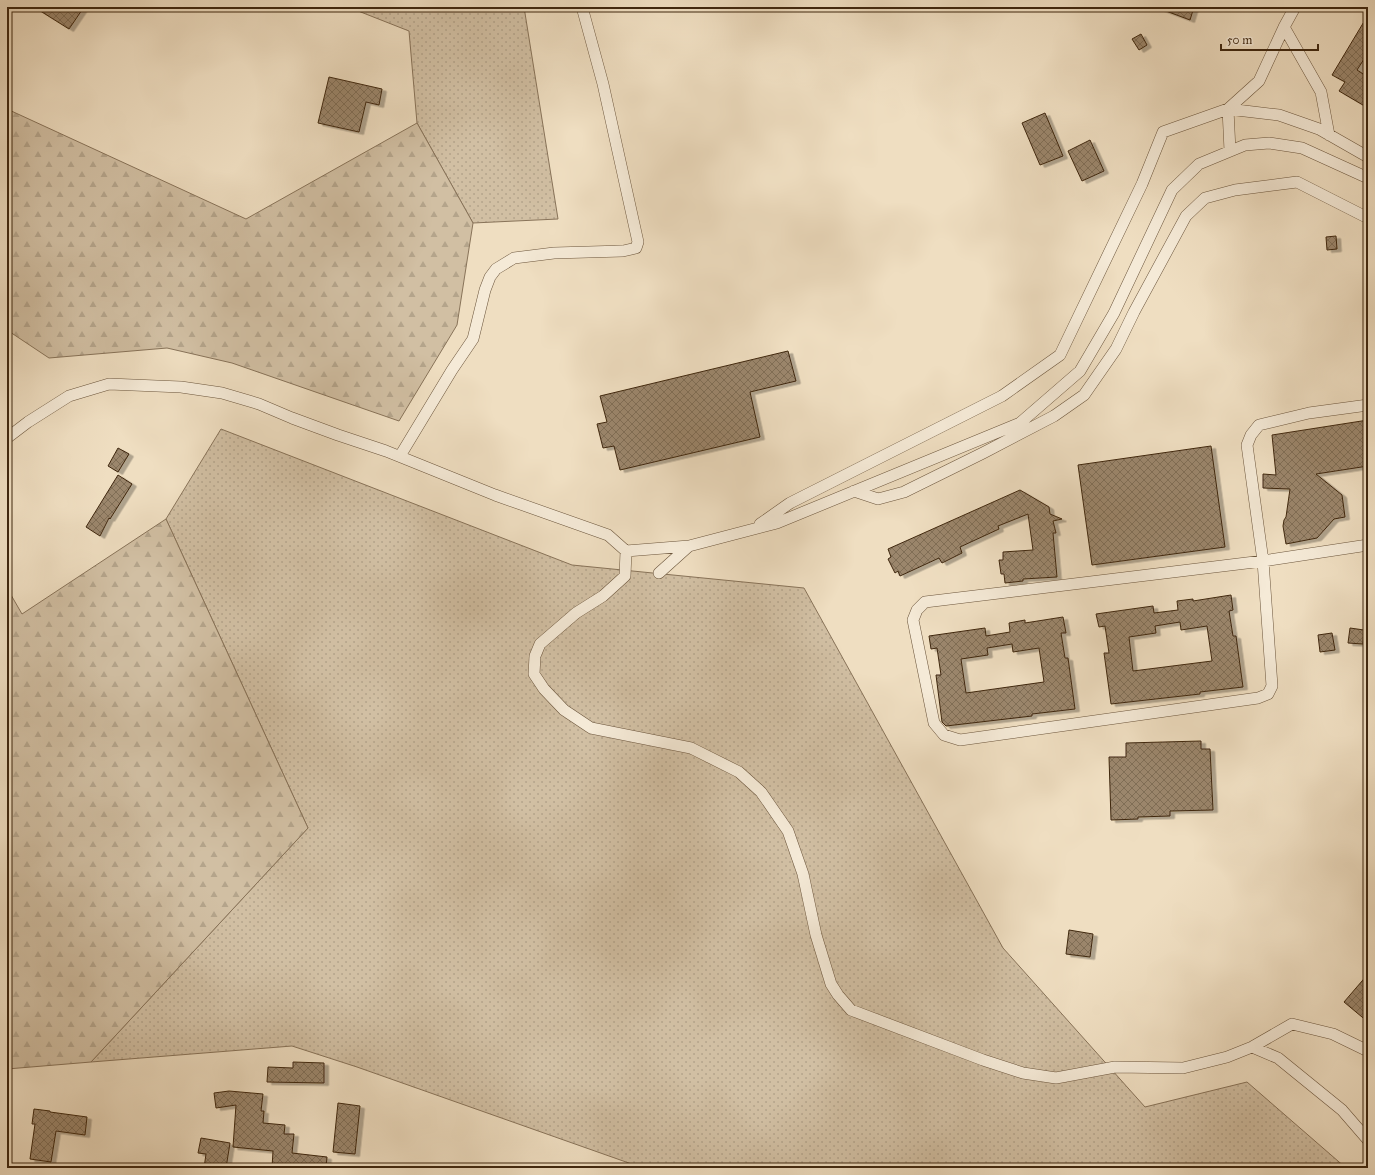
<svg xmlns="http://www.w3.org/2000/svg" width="1375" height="1175" font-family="'IM FELL Great Primer',serif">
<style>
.grass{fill:url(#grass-dots);stroke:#887359}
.forest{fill:url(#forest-firs);stroke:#887359}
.building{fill:url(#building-cross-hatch);stroke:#3f270f;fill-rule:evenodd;filter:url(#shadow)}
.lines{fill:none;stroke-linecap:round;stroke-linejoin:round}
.street-casing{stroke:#6b553c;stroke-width:12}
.street{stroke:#f5ead7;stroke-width:11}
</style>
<defs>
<pattern id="grass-dots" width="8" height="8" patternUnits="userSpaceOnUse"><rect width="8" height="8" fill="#d1bfa3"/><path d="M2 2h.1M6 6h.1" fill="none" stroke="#b4a48b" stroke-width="1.8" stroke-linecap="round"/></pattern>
<pattern id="forest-firs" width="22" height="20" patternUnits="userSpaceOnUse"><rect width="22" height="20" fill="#d1bfa3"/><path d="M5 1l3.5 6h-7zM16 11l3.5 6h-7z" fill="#b4a48b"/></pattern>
<pattern id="building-cross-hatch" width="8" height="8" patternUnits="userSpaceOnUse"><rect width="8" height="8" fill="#9b866c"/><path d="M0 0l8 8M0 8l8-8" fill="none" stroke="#806e57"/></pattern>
<filter id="shadow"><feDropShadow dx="4.5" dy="2.5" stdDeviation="0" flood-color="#0004"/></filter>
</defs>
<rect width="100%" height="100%" fill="#efdec1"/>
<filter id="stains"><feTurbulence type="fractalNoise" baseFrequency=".005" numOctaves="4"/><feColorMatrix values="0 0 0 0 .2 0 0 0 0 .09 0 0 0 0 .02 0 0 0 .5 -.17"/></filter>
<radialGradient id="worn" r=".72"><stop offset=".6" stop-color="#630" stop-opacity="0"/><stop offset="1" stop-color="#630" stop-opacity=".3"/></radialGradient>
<path class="grass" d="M348 7H524L558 219 473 223 417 123 409 31Z
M221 429 572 565 804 588 1003 948 1145 1107 1247 1082 1346 1168H643L357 1067 292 1046 91 1062 308 828 166 519Z"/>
<path class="forest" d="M7 109 246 219 417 123 473 223 457 325 399 421 232 363 167 348 49 358 7 330Z
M166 519 308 828 91 1062 7 1069V588L22 614Z"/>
<path class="building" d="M34 7H84L69 29Z
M1158 7H1194L1190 20 1158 8Z
M1368 15V53L1357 70 1368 77V108L1339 91 1345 82 1332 75Z
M1141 34 1147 45 1139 50 1132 39Z
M329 77 382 89 379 105 366 102 359 132 318 123Z
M1045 113 1063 156 1040 165 1022 123Z
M1090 140 1104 171 1082 181 1068 151Z
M1336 236 1337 249 1327 250 1326 237Z
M788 351 796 381 750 392 760 437 620 470 614 446 603 448 597 424 607 422 600 396Z
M1368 420V466L1316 474 1342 495 1345 517 1334 519 1317 538 1286 544 1283 526 1284 520 1286 517 1290 489 1263 488V474L1276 475 1272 435Z
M1211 446 1225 547 1092 565 1078 465Z
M118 448 129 454 118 472 108 466Z
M118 475 132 484 110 519 109 518 100 536 86 527Z
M1020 490 1049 507 1050 514 1062 519 1053 521 1056 533H1053L1057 577 1023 579V581L1005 583 1004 574H1001L999 560H1003V552L1033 550 1028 514 998 526 999 529 960 547 962 553 942 563 939 558 900 576 898 571 895 573 888 559 891 557 888 549Z
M1231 595 1233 610 1229 611 1233 636H1236L1243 687 1200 692V694L1111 704 1104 653H1109L1105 626 1099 627 1096 614 1153 606 1154 613 1178 610 1177 601 1193 599V601ZM1180 622 1181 630 1207 626 1212 661 1133 671 1129 637 1156 633 1155 626Z
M1063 617 1066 633H1061L1065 658H1068L1075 709 1032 714V716L946 726 942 722 936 675H941L937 648 931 649 929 636 985 628 986 636 1010 632 1009 623 1025 620V623ZM1012 644 1013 652 1039 648 1044 682 966 693 961 659 988 655 987 648Z
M1350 628 1364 630 1363 644 1348 643Z
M1332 633 1335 650 1320 652 1318 635Z
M1201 741V749H1210L1213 810 1170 811V816L1138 817V819L1111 820 1109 757H1126V743Z
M1069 930 1093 934 1090 957 1066 954Z
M1368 974V1022L1344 1002Z
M293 1062 324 1063V1083L267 1082 268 1067 293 1068Z
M229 1091 263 1094 261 1111H264L263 1123 285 1125 284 1134H294L292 1153 327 1157 326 1168H272L273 1151 233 1147 236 1105 216 1108 214 1093Z
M338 1103 360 1106 355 1154 333 1152Z
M34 1109 50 1111V1112L87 1117 85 1135 56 1131 51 1162 30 1159 35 1124H32Z
M201 1138 230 1143 226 1168H204L206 1154 198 1153Z"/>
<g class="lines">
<defs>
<path id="street" d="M1284 27 1321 92 1329 135
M1230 151 1228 109 1259 81 1284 27 1295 7
M1368 405 1309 413 1259 425 1251 435 1247 445 1263 561 1272 686 1268 694 1258 698 960 740 944 735 934 723 913 620 917 610 925 602 1263 561 1368 545
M7 438 28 422 69 396 109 384 181 387 222 393 259 404 292 418 338 435 386 451 495 495 608 535 626 551 625 576 603 596 576 613 540 644 535 656 534 674 544 689 564 710 591 728 691 748 739 772 761 792 788 831 803 874 816 935 831 984 838 995 851 1010 983 1060 1023 1073 1056 1078 1115 1067 1183 1068 1227 1057 1252 1047 1292 1024 1333 1034 1368 1051
M400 456 452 370 473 339 485 290 490 277 496 269 514 258 554 253 623 251 636 248 638 242 603 84 582 7
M854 491 878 499 904 492 983 453 1054 416 1084 395 1116 349 1134 312 1186 216 1205 198 1235 190 1297 182 1368 218
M760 524 790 503 1002 396 1060 355 1142 184 1163 132 1228 109 1279 115 1319 129 1368 157
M626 551 689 546 777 523 1020 423 1080 371 1114 313 1172 190 1199 164 1245 145 1269 143 1302 148 1368 178
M659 573 689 546
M1252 1047 1278 1058 1342 1110 1368 1140"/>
</defs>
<use href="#street" class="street-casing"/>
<use href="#street" class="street"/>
</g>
<rect width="1375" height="1175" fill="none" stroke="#efdec1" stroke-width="24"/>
<rect x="8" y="8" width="1359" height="1159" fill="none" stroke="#3f270f" stroke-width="2"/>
<rect x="12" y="12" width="1351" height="1151" fill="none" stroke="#3f270f"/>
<path d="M1221 44v6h97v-6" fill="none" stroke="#3f270f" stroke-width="2"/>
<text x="1227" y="44" font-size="12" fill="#3f270f" stroke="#f5ead7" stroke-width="3" paint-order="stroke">50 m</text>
<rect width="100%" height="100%" filter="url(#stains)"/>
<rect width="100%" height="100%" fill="url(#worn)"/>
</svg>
